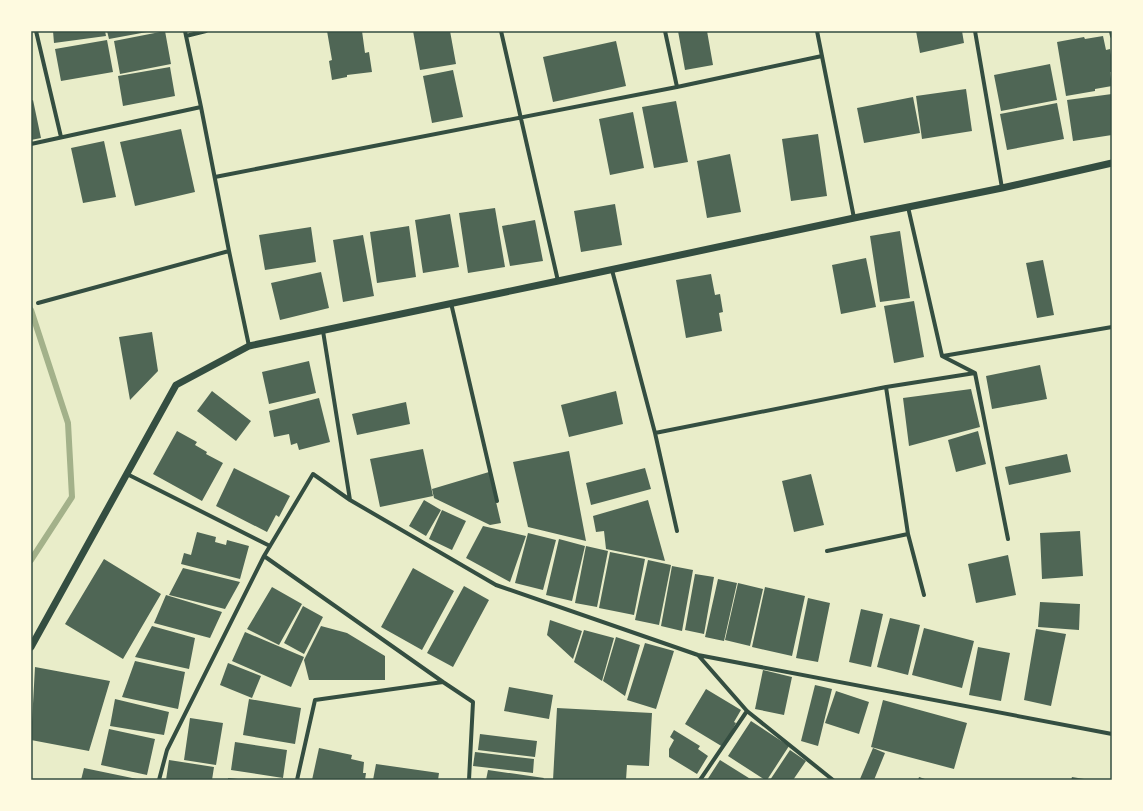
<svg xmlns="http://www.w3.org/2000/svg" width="1143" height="811" font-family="Karla,sans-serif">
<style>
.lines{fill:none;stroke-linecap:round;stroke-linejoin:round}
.stream{stroke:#a3b18a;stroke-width:6}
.building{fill:#4f6655}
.minor{stroke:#344e41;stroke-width:4}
.tertiary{stroke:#344e41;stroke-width:7}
.neatline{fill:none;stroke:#344e41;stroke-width:1.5}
</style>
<rect width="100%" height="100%" fill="#e9edc9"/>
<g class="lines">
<path class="stream" d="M31 310 68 423 72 497 31 560"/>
</g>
<path class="building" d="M53 31H105L106 36 54 43Z
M107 31H147V32L109 39Z
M165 31 171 64 120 74 114 41Z
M327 31H362L365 53 369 52 372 72 347 75V77L332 80 329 61 332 60Z
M413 31H450L456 64 420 70Z
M678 31H707L713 65 685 70Z
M916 31H962L964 43 920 53Z
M1103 36 1106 50 1110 49 1112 61V72H1110L1112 86 1095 89V91L1066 96 1057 42 1084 37 1085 39Z
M107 40 113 72 61 81 55 49Z
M616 41 626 86 553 102 543 57Z
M1050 64 1057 100 1001 111 994 75Z
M170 67 175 96 123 106 118 76Z
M453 70 463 117 432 123 423 76Z
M966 89 972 131 922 139 916 96Z
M1112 94V135L1073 141 1067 100Z
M913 97 920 133 864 143 857 108Z
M33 100 41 138 31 140V101Z
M676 101 688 162 654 168 642 107Z
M1057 103 1064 139 1007 150 1000 114Z
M633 112 644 168 610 175 599 119Z
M181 129 195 192 135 206 120 142Z
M818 134 827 196 791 201 782 139Z
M104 141 116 197 83 203 71 148Z
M730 154 741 212 707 218 697 161Z
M615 204 622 245 581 252 574 211Z
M495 208 505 267 468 273 459 213Z
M450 214 459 267 423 273 415 220Z
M535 220 543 261 510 266 502 226Z
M409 226 416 277 377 283 370 232Z
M311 227 316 262 265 270 259 235Z
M900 231 910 298 880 302 870 236Z
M363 235 374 296 343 302 333 240Z
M866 258 876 307 841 314 832 265Z
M1043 260 1054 315 1037 318 1026 263Z
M321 272 329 308 280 320 271 283Z
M711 274 715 295 720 294 723 312 719 313 722 331 686 338 676 280Z
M914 301 924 357 894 363 884 306Z
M152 332 158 371 130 400 119 337Z
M309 361 316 393 269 404 262 372Z
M1040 365 1047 399 992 409 986 376Z
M971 389 980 427 909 446 903 398Z
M212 391 251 421 236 441 197 411Z
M616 391 623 424 569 437 561 405Z
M319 398 330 442 299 450 297 443 291 445 289 434 274 437 269 411Z
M406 402 410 424 357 435 352 414Z
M177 431 197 442 195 445 207 452 206 454 223 463 202 501 153 474Z
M978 431 986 464 956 472 948 440Z
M423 449 433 496 380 507 370 459Z
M569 451 586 541 528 527 513 462Z
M1067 454 1071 472 1009 485 1005 467Z
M234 468 290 496 279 517 276 515 267 532 216 506Z
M645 468 651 489 591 505 586 483Z
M489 472 501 523 490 525 434 498 432 489Z
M811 474 824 525 794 532 782 481Z
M424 500 441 510 426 536 409 526Z
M648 500 665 561 606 549 604 531 596 532 593 516Z
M442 510 466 521 452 550 429 539Z
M483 526 526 536 510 582 466 558Z
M1080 531 1083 576 1042 579 1040 533Z
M197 532 216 537 215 542 226 545 227 540 249 546 240 579 181 564 184 553 191 555Z
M528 533 556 540 543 590 515 583Z
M559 539 585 546 572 601 546 595Z
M586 546 608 551 597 607 575 603Z
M610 552 645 559 634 615 599 608Z
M1008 555 1016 595 976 603 968 564Z
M104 559 161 594 123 659 65 624Z
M648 560 671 565 659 625 635 620Z
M672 566 693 570 682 631 661 626Z
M183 568 240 582 225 609 169 595Z
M413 568 454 591 422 650 381 627Z
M695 574 714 577 704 634 685 630Z
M718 579 737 583 724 641 705 637Z
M738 583 763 589 750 646 725 640Z
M464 586 489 600 453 667 427 653Z
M272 587 302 604 279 645 247 629Z
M765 587 805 596 792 656 752 647Z
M166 595 222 612 210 638 154 623Z
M808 598 830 603 818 662 796 658Z
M1040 602 1080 604 1079 630 1038 627Z
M303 606 323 617 304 654 284 643Z
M861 609 883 614 871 667 849 662Z
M890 618 920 625 908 675 877 667Z
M550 620 582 631 573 659 547 635Z
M152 626 195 638 189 669 135 657Z
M321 626 347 633 385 656V680H309L304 660Z
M924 628 974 641 962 688 912 675Z
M1036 629 1066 634 1051 706 1024 700Z
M584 630 614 638 602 681 574 662Z
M245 632 304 657 291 687 232 661Z
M616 637 640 645 625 696 603 681Z
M645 643 674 651 656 709 627 700Z
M978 647 1010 653 1001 701 969 695Z
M135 661 185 672 178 709 122 697Z
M228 663 261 676 252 698 220 685Z
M35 667 110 681 89 751 31 740Z
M763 670 792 677 784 715 755 709Z
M815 685 832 689 818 746 801 741Z
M509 687 553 695 549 719 504 711Z
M706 689 741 710 734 722 736 723 723 747 685 724Z
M836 691 869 702 859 734 825 723Z
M115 699 169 712 164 735 110 726Z
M249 699 301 708 295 744 243 735Z
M883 700 967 723 954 769 871 747Z
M557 708 652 713 649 766 627 765 626 780H553Z
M190 718 223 723 216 765 184 760Z
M751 721 789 746 767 780H765L728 756Z
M109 729 155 739 147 775 101 765Z
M674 730 700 746 698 749 708 756 697 774 669 757V749L674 740 670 737Z
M480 734 537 741 535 757 478 750Z
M235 742 287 750 283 778 231 770Z
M319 748 352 755 351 759 364 762 363 773H366L365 780H312Z
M873 748 885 753 874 780H862L860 779Z
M790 750 806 761 793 780H770Z
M475 752 534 759 533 773 473 766Z
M169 760 214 767 212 780H166Z
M720 760 752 780H707Z
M376 764 439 773 438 780H373Z
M84 768 137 779V780H81Z
M488 770 544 778 543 780H486Z
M919 777 928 780H918Z
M1072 777 1084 779V780H1071Z
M228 778 238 779V780H228Z"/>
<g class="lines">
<path class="minor" d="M36 31 61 137
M185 31 201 107 229 251 249 346
M501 31 558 281
M665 31 677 87
M817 31 854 218
M975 31 1002 188
M1111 31 1112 36
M186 36 206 31
M31 144 201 107
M215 177 677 87 822 56
M612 270 655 433 677 531
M38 303 229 251
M451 303 497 501
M323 331 350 500
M943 356 1112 327
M975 373 1008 539
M886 387 908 534 924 595
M655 433 886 387 975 373 942 356 908 207
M127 474 270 546
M827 551 908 534
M264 556 443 682 473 702 469 780
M698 655 747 711 833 780
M159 780 167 750 264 556 313 474 350 500 496 585 698 655 1112 734
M297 780 315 700 443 682
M700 780 747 711"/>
<path class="tertiary" d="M31 647 176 385 249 346 558 281 854 218 1002 188 1112 163"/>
</g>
<rect width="1143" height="811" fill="none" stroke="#fefae0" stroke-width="64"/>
<rect x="32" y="32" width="1079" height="747" class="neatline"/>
</svg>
